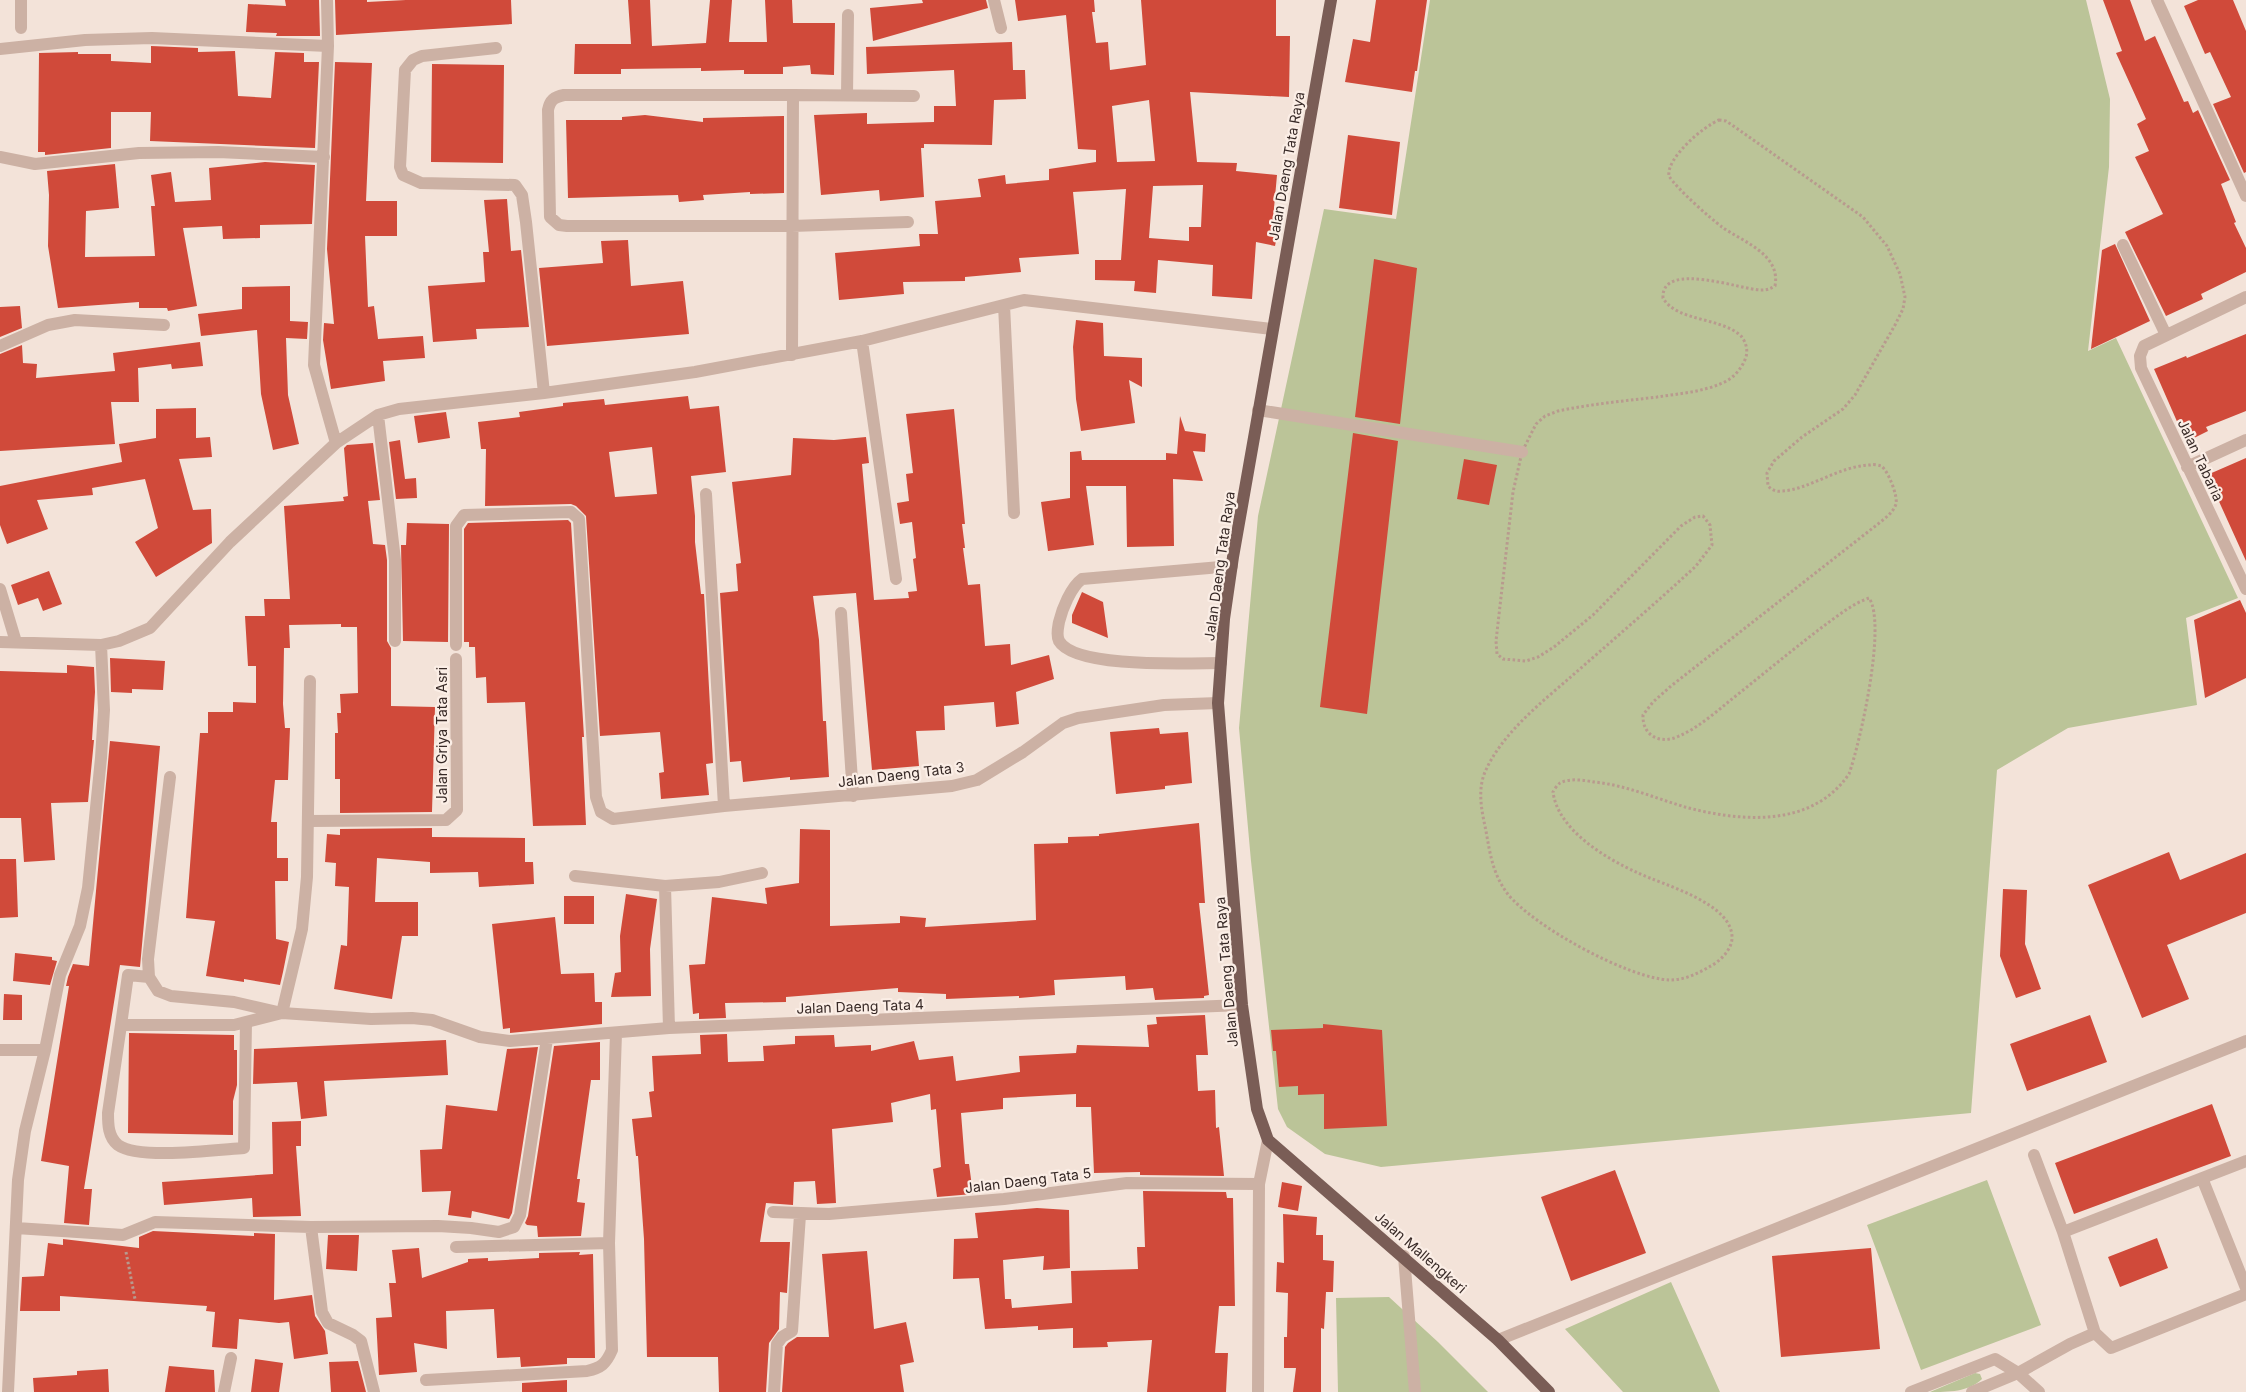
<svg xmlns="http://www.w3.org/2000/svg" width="2246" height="1392" font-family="Inter,sans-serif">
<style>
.green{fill:#bbc498}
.building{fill:#d04a3a;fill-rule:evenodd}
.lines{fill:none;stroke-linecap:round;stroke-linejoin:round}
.path{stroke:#b89a8e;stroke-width:3;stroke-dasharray:2.5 2.5;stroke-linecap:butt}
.service{stroke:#ccb1a4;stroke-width:12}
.minor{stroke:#ccb1a4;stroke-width:12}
.primary{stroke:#7a5d56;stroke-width:12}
.labels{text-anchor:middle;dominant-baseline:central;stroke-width:4.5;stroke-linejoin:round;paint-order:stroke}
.street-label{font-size:14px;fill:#372926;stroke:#fbeee6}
</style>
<rect width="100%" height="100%" fill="#f3e3d9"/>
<path class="green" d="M1430 0H2086L2110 99 2109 167 2088 351 2116 338 2238 598 2186 618 2197 705 2068 728 1997 770 1971 1113 1381 1167 1325 1154 1287 1127 1278 1109 1251 861 1239 728 1258 516 1324 209 1396 219Z
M1987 1180 2041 1325 1921 1370 1867 1225Z
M1671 1282 1720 1392H1623L1565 1329Z
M1389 1297 1438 1342 1488 1392H1338L1336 1298Z
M1975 1373 1980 1374 1982 1379C1969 1392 1948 1392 1930 1392Z"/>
<path class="building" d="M285 0H319L320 36H276L277 33 246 32 248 4 286 6Z
M335 0H367V2L406 0H511L512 24 336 35Z
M628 0H650L652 46 706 43 710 0H732L729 42H767L765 0H792L793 23H835L834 75 811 74 810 65 783 67V74H744V70L701 71V68L621 69V74H574L575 44H631Z
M922 0H986L988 8 873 41 870 8 923 3Z
M1015 0H1094L1095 12H1092L1096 43 1108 42 1110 70 1146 65 1141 0H1276V36H1290L1289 97 1190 92 1197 162 1237 163 1236 171 1277 175 1273 219 1280 221 1275 246 1256 242 1252 299 1212 296 1213 265 1158 260 1156 293 1134 291 1135 281 1095 280V260H1121L1126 189 1073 192 1079 254 1019 258 1021 272 965 277V281L903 282 904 294 839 300 835 253 920 246 919 234H938L935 201 981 197 978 179 1005 175 1006 184 1049 180V169L1096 162V150L1078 149 1066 15 1018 21ZM1149 100 1155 161 1117 162 1112 106ZM1203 185 1201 227H1189V241L1149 238 1153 186Z
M1376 0H1427L1417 71H1415L1412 92 1345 82 1353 39 1370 42Z
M2103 0H2130L2145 41 2155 36 2184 102 2188 101 2193 113 2198 110 2230 180 2221 184 2236 222 2234 223 2246 248V272L2201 294 2203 299 2166 316 2125 232 2163 214 2135 157 2149 151 2137 124 2146 119 2116 53 2122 51Z
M2198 0H2233L2246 31V172L2244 173 2213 104 2231 97 2210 52 2205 54 2184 6Z
M1012 42 1013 70H1025L1026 99 994 100 992 145 924 144V148H921L924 197 880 201 879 190 821 195 814 115 867 113V124L934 122V106H956L954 70 867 74 866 47Z
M151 46 198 48V52L235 51 238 96 271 98 275 52 304 53V62H319L315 148 150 141 151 112H111V148L45 155V152H38L39 53 78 52V54H111V61L151 63Z
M335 62 372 63 366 201H397V236H365L368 307 374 306 378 339 423 336 425 358 383 361 385 381 331 389 323 340 324 323 334 324 327 249Z
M432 64 504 65 503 163 431 162Z
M645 115 703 122V118L784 116V193L750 194V192L703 195 704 200 679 202 678 195 568 198 566 120H622V117Z
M1348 135 1400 142 1392 215 1339 208Z
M265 162 315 165 312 224 260 225V238L223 239 222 226 183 228 197 306 168 311 167 308H139V302L58 308 48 246 49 195 47 171 115 164 119 208 86 211 85 257 155 256 151 206H155L151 175 171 172 175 202 211 200 209 168Z
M507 199 511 251 521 250 529 327 476 329 477 339 433 342 428 286 485 282 483 252H489L484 200Z
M628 240 631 286 683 281 689 334 547 346 539 268 603 263 601 241Z
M2115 244 2150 321 2091 349 2102 250Z
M1374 259 1417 268 1400 424 1355 417Z
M290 286V321L308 322 307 339 286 338 288 395 299 444 273 450 261 394 257 330 201 336 198 314 242 309V287Z
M20 306 22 328 0 337V307Z
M1076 320 1103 323 1104 356 1142 358V387L1129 380 1135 423 1081 431 1076 399 1073 347Z
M2246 334V411L2206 427 2208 431 2186 442 2154 369 2186 356 2187 358Z
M200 342 203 366 172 369 171 364 138 368 139 402H111L115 444 0 451V354L22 345 23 363 37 364 36 378 115 371 113 353Z
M688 396 690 409 719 406 726 472 691 476 695 516V542L701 594H704L713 763 706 764 709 795 661 799 659 773 664 772 660 732 600 736 586 516 576 506 571 504 485 506 486 449H481L478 422 520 417 519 412 563 406V403L604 399 605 405ZM652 447 657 494 615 497 609 452Z
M196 408V438L210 437 212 457 179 459 193 510 211 509 212 543 156 577 135 542 158 528 145 479 92 488 93 495 37 500 48 529 7 544 0 525V486L122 462 119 444 156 438V409Z
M954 409 965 524H962L965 548H963L968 585 980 584 985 646 1010 644 1011 665 1049 655 1054 679 1016 692 1019 724 996 727 994 702 944 706 945 730 916 731 919 766 872 770 856 593 813 596 819 640 823 721H826L829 777 790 780V777L743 782 741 761 730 762 720 593 738 591 736 564 741 563 732 482 791 475 793 438 834 440 866 437 869 463 862 464 874 600 909 598 908 592 917 591 913 559 916 558 912 522 900 524 897 503 909 501 906 474 913 473 906 414Z
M446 412 450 438 418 443 414 416Z
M1180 416 1185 431 1206 434 1205 452 1193 451 1203 481 1173 479 1174 546 1127 547 1126 486H1086L1094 545 1048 551 1041 502 1070 498V452L1081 451 1082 460H1166V453L1177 454Z
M1353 433 1398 441 1367 714 1320 707Z
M400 440 405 479 416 478 417 498 396 499 389 442Z
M373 443 380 500 368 501 373 544 385 545 387 560V641L391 648V706L435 707 432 812 340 813V779H335V733H338L337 713H341L340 694 358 693 357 627H341V624L289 625 290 648H284L283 704 285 728H290L288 780H275L271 822H277V858H288V881H275L276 939 289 942 283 972 280 985 244 979V982L206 976 215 921 186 918 200 733H208V712H233V702L256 703V666H248L245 616H265L264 599H290L284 506 344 501 343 497 348 496 344 448 347 445Z
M2246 458V561L2207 475Z
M1464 459 1497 465 1489 505 1457 499Z
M568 520 571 523 584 737H582L586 825 533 826 525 702 487 703 486 677 476 678 475 647H469V642H464V529L468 523Z
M407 523 449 524 448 642 403 641 401 545H406Z
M49 571 62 604 43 611 38 598 18 605 11 585Z
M1082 592 1103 602 1108 638 1072 623V615Z
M2240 600 2246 613V678L2205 698 2194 620Z
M110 658 165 661 163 690 132 689V693L111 692Z
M67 665 94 667 95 692 92 740H94L88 802 51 803 55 860 24 862 21 818H0V671L67 673Z
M1159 728 1160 734 1188 732 1192 783 1165 786V789L1116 794 1110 732Z
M110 741 160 746 140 967 120 965 84 1189H92L89 1225 64 1223 69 1166 41 1161 69 986H66L68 977 73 964 89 966Z
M1199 823 1205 903H1199L1209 995 1204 996V998L1155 1000 1153 988 1126 990 1125 976 1054 980 1055 995 1019 998V996L946 999V994L898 992V988L786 997V1002L725 1003 726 1018 699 1019V1013L693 1014 689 965 705 964 712 897 767 904 765 888 799 883 800 829 830 830V926L900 923V916L926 918 925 927 1036 920 1034 844 1068 843V837L1099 836V834Z
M432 828V837L525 838V862H533L534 884 479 887 478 872 430 873V862L377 858 375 902H418V936H402L392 999 334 989 341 945 347 946 349 887 335 886 336 863 325 862 327 834 340 835V829Z
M2169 852 2180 880 2246 853V913L2167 945 2189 999 2142 1018 2088 885Z
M0 859H16L18 917 0 918Z
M2003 889 2027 890 2025 944 2041 989 2016 998 2000 956Z
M626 894 657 899 650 949 651 996 611 997 615 973 621 972 620 936Z
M564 896H594V924H564Z
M555 917 561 974 594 973 595 1002H602V1024L510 1033V1028L503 1029 492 924Z
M15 953 52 957V960L57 961 50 985 13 981Z
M4 994 22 995V1020H3Z
M1205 1015 1208 1055H1196L1198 1091 1215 1090 1216 1128 1219 1127 1224 1176 1140 1175V1172L1094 1173 1091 1107H1076V1094L1003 1098V1109L961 1113 965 1164H969L973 1194 937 1197 933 1169 941 1167 936 1109 931 1110 930 1094 891 1103 893 1122 832 1129 836 1203 817 1204 815 1181 794 1182 793 1205 766 1203 760 1242H790L787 1293 780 1292 779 1329 769 1343 766 1392H719L718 1357H647L644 1239 638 1156H636L632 1119 652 1117 649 1092 654 1091 652 1056 701 1054 700 1035 727 1034 728 1062 764 1061 763 1046 795 1044V1036L834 1035 835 1047 871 1045V1051L914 1041 919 1060 953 1056 956 1081 1020 1072 1019 1056 1076 1053 1077 1045 1149 1047 1147 1025 1157 1024 1156 1017Z
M2090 1015 2107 1062 2027 1091 2010 1044Z
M1323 1024 1382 1030 1387 1126 1324 1129V1094L1298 1095V1086L1279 1087 1276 1051H1273L1271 1030 1323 1028Z
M129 1033 234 1035V1050H237V1085L233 1101V1135L128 1133Z
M446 1040 448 1075 324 1081 327 1116 301 1119 297 1082 253 1084 254 1049Z
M600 1042V1080H591L577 1179H580L577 1202 585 1203 581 1236 538 1237 537 1226 527 1225 525 1223 528 1216 554 1046Z
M538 1047 512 1213 509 1219 472 1211 471 1218 448 1215 451 1191 422 1192 420 1150 442 1149 446 1105 497 1111 507 1049Z
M2212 1104 2231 1156 2074 1214 2055 1163Z
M301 1121V1146H296L301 1216 253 1217 252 1198 164 1205 162 1182 273 1174 272 1122Z
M1615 1170 1646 1253 1571 1281 1541 1197Z
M1282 1182 1302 1186 1298 1211 1278 1207Z
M1143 1191 1226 1192 1227 1198H1233L1235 1306H1219L1215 1353H1228L1226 1392H1147L1152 1340 1107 1342 1108 1347 1073 1348V1328L1038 1330V1326L985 1329 979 1278 953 1279 954 1239 978 1238 975 1213 1037 1208 1069 1210 1070 1268 1043 1270 1044 1256 1003 1260 1005 1299H1011L1012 1308 1072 1303 1071 1271 1138 1269 1137 1247H1145Z
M1283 1214 1317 1217 1316 1235H1323V1260L1334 1261 1333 1292H1326L1324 1329 1321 1328V1392H1293L1296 1368H1284V1337H1287L1288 1293 1276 1292 1277 1262 1284 1263Z
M153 1231 254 1236V1233L275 1234 274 1300 312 1295 315 1316 325 1331 328 1354 294 1359 289 1322 279 1323 239 1319 237 1349 212 1347 215 1312 206 1311 207 1306 60 1296V1311H20L22 1277 44 1276 48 1243 63 1245V1239L139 1248V1237Z
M328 1235H359L357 1271 326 1269Z
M2157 1238 2168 1268 2120 1287 2108 1257Z
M419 1248 422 1278 468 1262V1259L488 1258V1261L539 1258V1253L580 1252 579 1255 593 1254 595 1358H567V1364L521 1367 520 1357 497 1358 494 1309 446 1311 447 1349 414 1343 417 1372 379 1375 376 1318 392 1317 389 1283H396L392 1250Z
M1871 1248 1880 1349 1781 1357 1772 1256Z
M867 1251 874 1329 906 1322 914 1362 900 1365 904 1392H782L785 1347 788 1343 797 1337H829L822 1254Z
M255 1359 283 1363 279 1392H251Z
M358 1361 366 1392H331L329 1362Z
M169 1366 214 1370 215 1392H165Z
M108 1369 109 1392H34L33 1378 77 1375V1371Z
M567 1380V1392H522V1383Z"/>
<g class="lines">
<path class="path" d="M1719 120 1726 121 1732 125 1863 217 1887 246 1900 274 1905 297 1903 309 1895 325 1855 395 1843 409 1802 437 1774 461 1767 473 1768 486C1772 490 1776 492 1782 491 1808 490 1839 466 1870 465 1873 464 1878 465 1881 466 1888 470 1898 496 1896 504 1893 513 1885 518 1878 524L1671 686 1653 702 1643 715C1642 736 1661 745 1679 736 1698 728 1716 712 1732 699 1762 675 1791 651 1821 628 1836 617 1852 604 1869 598 1887 624 1860 743 1849 774 1812 828 1741 822 1685 807 1655 798 1625 785 1594 782 1584 780 1569 778 1560 783 1557 785 1554 790 1553 792 1558 830 1605 858 1638 873 1663 885 1734 903 1732 939 1731 951 1719 962 1709 967 1697 974 1684 980 1670 980 1629 979 1531 925 1507 893 1493 874 1490 854 1486 831 1482 812 1477 791 1485 772 1502 733 1542 702 1573 675 1614 639 1656 603 1696 566L1712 545 1710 525 1703 516 1695 517 1681 526 1593 615 1554 647 1538 657 1526 661 1503 659 1497 654 1496 641 1513 492 1522 452 1536 424 1545 416 1558 411C1591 404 1624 401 1657 397 1677 394 1701 392 1720 384 1732 380 1742 369 1746 357 1748 350 1746 342 1741 336 1721 317 1677 322 1663 298 1661 260 1742 290 1761 290 1767 290 1770 289 1775 286 1781 254 1743 242 1722 227 1710 218 1677 189 1669 176 1666 158 1704 126 1719 120Z
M126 1252 135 1299"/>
<path class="service" d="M1258 410 1522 452
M1221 663C1190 663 1075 669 1059 641 1056 635 1058 628 1059 622 1062 609 1071 587 1082 579L1232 566
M2034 1155 2063 1232
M2202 1178 2246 1288
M2095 1333 2063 1232 2246 1161
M1498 1340 2246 1041
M1911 1392 1995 1359 2018 1373 2039 1392
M1972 1392 2018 1373 2070 1344 2095 1333 2111 1348 2246 1294"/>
<path class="minor" d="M21 0V28
M327 0 328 46 314 365 336 443
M994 0 1001 28
M2157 0 2246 196
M496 48 422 56 413 60 405 70 400 167 403 175 421 183 515 185 522 195 526 222 544 393
M0 49 85 40 152 38 328 46
M793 95H564C554 97 550 100 548 110L550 217 559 225 567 226H792L908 222
M847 95 848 15
M0 157 35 164 139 153 218 152 324 157
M2123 245 2166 335
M2246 297 2144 346 2140 356 2141 368 2246 589
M1004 305 1014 513
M862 341 896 579
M0 346 48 325 75 320 164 325
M792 355 793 95 914 96
M378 415 395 560V641
M2187 467 2246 440
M706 494 724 806
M0 589 16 642
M841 613 853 796
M0 642 101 645 119 641 150 628 230 542 336 443 378 415 399 409 544 393 695 372 862 341 1024 300 1272 329
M456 645V526L464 515 571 512 579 519 596 797 601 812 613 819 724 806 952 786 977 780 1023 752 1063 723 1078 718 1164 705 1218 703
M170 777 148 959 149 977 158 991 171 996 234 1002 282 1013 371 1019 412 1018 432 1020 480 1037 510 1041 669 1028 1242 1005
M309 821 446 820 457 810 456 659
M575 876 665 886 669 1028
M665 886 719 882 762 873
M246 1022 244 1148C216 1150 138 1160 118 1145 108 1137 108 1124 108 1113L121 1025H234L282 1013 302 929 307 877 310 681
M121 1025 128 975 149 977
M0 1050H45
M773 1212 829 1214 1004 1199 1127 1183 1259 1184
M311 1227 438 1226 471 1228 499 1232 514 1227 520 1215 547 1039
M16 1228 123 1235 155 1222 311 1227 322 1312 328 1323 353 1335 361 1341 374 1392
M456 1247 609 1243
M1404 1256 1415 1392
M426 1380 587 1371C601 1368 606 1364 612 1350L609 1243 616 1033
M8 1392 18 1180 25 1131 45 1050 60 975 80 926 88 888 101 758 104 710 101 645
M224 1392 231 1358
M774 1392 777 1344 782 1337 792 1331 800 1215
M1258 1392 1259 1184 1268 1140"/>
<path class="primary" d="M1331 0 1233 557 1224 619 1218 703 1242 1005 1257 1109 1268 1140 1498 1340 1549 1392"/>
</g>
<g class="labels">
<g class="street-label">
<text transform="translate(1286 166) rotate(-80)">Jalan Daeng Tata Raya</text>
<text transform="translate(2201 460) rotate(65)">Jalan Tabaria</text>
<text transform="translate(1219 566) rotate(-82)">Jalan Daeng Tata Raya</text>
<text transform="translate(441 735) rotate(-90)">Jalan Griya Tata Asri</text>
<text transform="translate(901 774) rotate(-7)">Jalan Daeng Tata 3</text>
<text transform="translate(1226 972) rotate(-95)">Jalan Daeng Tata Raya</text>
<text transform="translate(860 1006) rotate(-2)">Jalan Daeng Tata 4</text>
<text transform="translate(1028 1180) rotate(-7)">Jalan Daeng Tata 5</text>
<text transform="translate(1421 1252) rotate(41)">Jalan Mallengkeri</text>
</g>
</g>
</svg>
